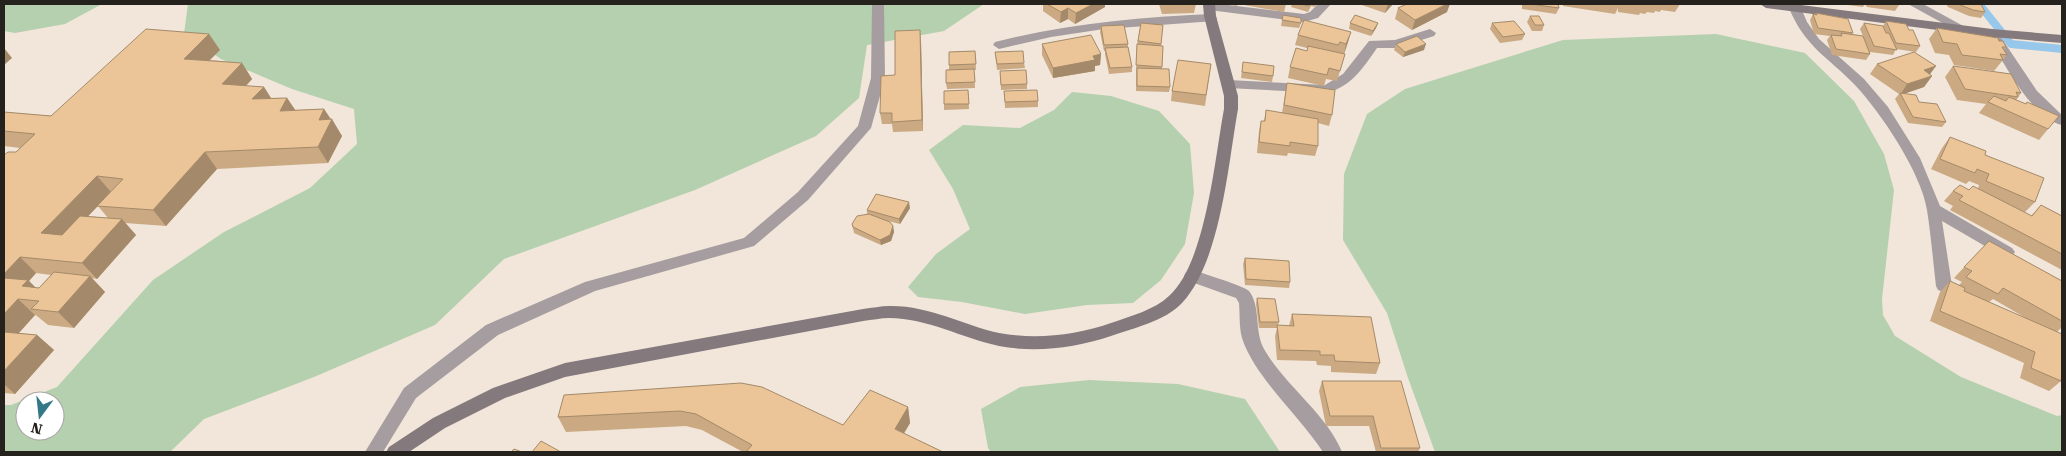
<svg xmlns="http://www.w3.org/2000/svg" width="2066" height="456" font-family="'Roboto Serif',serif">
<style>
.green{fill:#b4d0ae;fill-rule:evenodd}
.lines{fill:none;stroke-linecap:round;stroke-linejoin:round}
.stream{stroke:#97c7eb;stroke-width:8}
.lane{fill:#a59d9f;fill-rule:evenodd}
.street{fill:#a59d9f;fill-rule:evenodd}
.secondary{fill:#84797c;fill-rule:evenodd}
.wall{fill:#caa983;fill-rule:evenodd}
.shaded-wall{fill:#a48a6a}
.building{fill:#ebc598;stroke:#a48a6a}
</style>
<rect width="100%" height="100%" fill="#f1e6d9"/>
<path class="green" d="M4 4H102L65 24 15 33 4 31Z
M188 4H984L944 31 867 45 859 98 816 136 695 190 504 259 435 325 314 377 204 419 170 452H4V405H11L57 387 153 280 224 232 310 188 357 144 354 109 292 89 221 59 184 34ZM25 401H55V431H25Z
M1716 34 1805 53 1854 101 1884 154 1894 190 1882 299 1883 315 1895 336 1961 377 2057 416 2062 415V452H1435L1408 378 1387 313 1343 240 1344 174 1367 114 1405 89 1563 40Z
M1072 92 1111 96 1159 111 1190 144 1194 193 1185 244 1161 280 1133 303 1087 305 1025 314 962 302 918 297 908 287 936 254 970 229 953 189 929 150 963 125 1020 128 1054 110Z
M1089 380 1178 384 1245 399 1280 452H991L988 448 981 409 1020 387Z"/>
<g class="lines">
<path class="stream" d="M1979 4 2011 44 2062 49"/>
<path class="lane" d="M872 4H884L885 78 871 128 808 200 754 246 595 291 498 335 416 398 383 452H365L404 388 486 325 585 282 744 238 798 192 858 126 871 78Z
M1204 4H1220L1304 14 1310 12 1318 4H1331L1318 18 1304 22 1209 10 1205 9 1203 6Z
M1430 29 1436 33 1434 36 1396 48H1377C1363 68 1351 87 1326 93L1228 88 1221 84 1228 80 1325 85 1343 74 1369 41 1395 40Z"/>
<path class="street" d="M1795 4 1801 8 1807 22 1819 39 1864 79 1888 107 1920 158 1940 206 2012 248 2015 252 2012 256 2007 258 2002 256 1942 221 1952 286 1950 290 1944 292 1938 290 1936 286C1933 261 1931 235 1927 210 1921 172 1881 113 1855 85 1828 57 1805 47 1789 8Z
M1908 4H1923L1967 28 1965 31H1957Z
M1211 14 1217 18 1215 21 1104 29 1051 37 999 49 993 45 995 42C1066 24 1138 17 1211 14Z
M1992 29 1996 30 2037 91 2062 115V125C2031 118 2002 59 1986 33Z
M1192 270C1202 273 1244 286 1249 291 1261 306 1254 331 1264 349 1285 386 1326 413 1342 452H1323C1300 416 1255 378 1242 338 1239 327 1240 314 1239 303L1236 298 1186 280 1184 276 1186 272Z"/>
<path class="secondary" d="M1203 4H1215L1216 16 1238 96V109C1228 164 1221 261 1182 303 1165 321 1134 328 1111 336 1075 348 1036 353 999 346 962 338 927 318 889 318 881 318 872 320 863 321L565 377 505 398 445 428 409 452H386L389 447 433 418 493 388 565 363 863 309C872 308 881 306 889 306 928 305 963 325 999 333 1036 340 1077 335 1111 323 1131 316 1154 310 1169 296 1206 263 1215 157 1224 109V96L1204 16Z
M1760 4H1793L1992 29 2062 35V43L1992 37 1766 8Z"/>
</g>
<path class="wall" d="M1043 4H1105V7L1075 24 1068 19 1060 23 1043 11Z
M1159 4H1196L1194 13 1162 14Z
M1223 4H1286L1284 12 1238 4 1237 6Z
M1292 4H1317L1315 7 1311 6 1308 12 1291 7Z
M1359 4H1393L1385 13Z
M1522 4H1558L1559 8 1556 14 1522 9Z
M1563 4H1680L1675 12 1661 10 1660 12 1655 11 1654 13 1647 12 1645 14 1640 13 1639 15 1618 12V8L1615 14 1563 6Z
M1840 4H1865L1863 7Z
M1865 4H1899V5L1895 11 1867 7Z
M1946 4H1981L1985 12 1981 18 1969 16 1948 7Z
M1398 8 1447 12 1412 30 1395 19Z
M1816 13 1853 33 1852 34 1863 36 1860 29 1864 23 1883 26 1886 21 1909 30 1920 46 1916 52 1896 49 1893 55 1870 52V54L1866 60 1832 55 1827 40 1830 36 1814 34 1810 20 1813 14H1815Z
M1283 15 1301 23 1299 28 1281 26Z
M1530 16 1544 25 1542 31H1532L1527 22Z
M1141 23 1163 25 1161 46H1163L1162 69 1170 87 1169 92 1136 91V71L1137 44Z
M1350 23H1378L1376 28 1371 36 1349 29Z
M1492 23 1525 34 1522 40 1500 43 1490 29Z
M1101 26 1128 44V47L1132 67V72L1109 74 1105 54V51H1104L1100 32Z
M1937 28 1999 41 2006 47 2004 50 2007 55 1994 71 1954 65 1949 55 1935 53 1929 39Z
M1351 32 1348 42 1344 54H1345L1337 81 1326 79 1324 86 1288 78 1290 67 1307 51V48L1295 45 1298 35Z
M209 34 220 50 209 60 242 63 252 79 246 86 264 87 271 98H287L295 110 324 109 342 136 328 163 217 169 166 226 125 223 136 235 97 279 92 278 105 292 74 328 48 325 37 316 35 315 19 333 37 335 54 350 15 394 4 393V155L16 152 20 148 4 146V112L51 116ZM98 206 108 218 88 216ZM36 273 51 275 39 288H36L29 281Z
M921 41 923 131 893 132 892 124H882L880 113 895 75Z
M1042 44 1101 54 1100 65 1095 66V71L1053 78 1042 55Z
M1396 44 1424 50 1403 57 1394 50Z
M975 51 976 70H974L975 88 947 89 946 83 949 70V52Z
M995 52 1024 63 1025 68 997 70Z
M1243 62 1273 76 1272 82 1241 78Z
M1211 64 1205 106 1171 101 1172 91Z
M1877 64 1930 75 1932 76 1924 87 1904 94 1919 102 1946 122 1942 127 1908 123 1895 99 1899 94 1870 74Z
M1953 66 2021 93 2016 100 2048 129 2039 140 1979 113 1986 104 1957 100 1945 77Z
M1000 71 1027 84V89L1001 90Z
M1287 83 1332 115 1329 126 1318 123V146L1315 156 1288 153 1287 156 1257 153 1259 131 1261 121H1264L1266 110 1282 113Z
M968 90 969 109 944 110V104Z
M1004 91 1038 101V107L1005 108Z
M1950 137 1985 155 2035 202 2025 212 2020 210 2031 216 2041 205 2062 216V270L1950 210 1953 206 1944 201 1953 191 1978 189 1979 185 1969 181 1966 184 1931 169 1942 148Z
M910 208 900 224 888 221 893 226 894 232 891 241 881 245 854 233 852 224 867 214V210Z
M1989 241 2062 281V327L2057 332 2061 381 2049 391 2020 378 2024 363 1930 321 1940 292 1950 281 1959 285 1962 282 1954 278ZM1993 299 2031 321 1989 302Z
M1245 258 1290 282 1289 288 1245 285 1243 264Z
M1257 298 1279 322 1278 325 1289 326 1292 314 1380 363 1376 374 1331 372V366L1317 365 1316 361 1277 360 1275 336 1277 328H1259L1256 304Z
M1322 381 1420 448 1418 452H1376L1369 426H1326L1319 391Z
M564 395 843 425 908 407 910 423 904 434 943 452H743L702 430 686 426 566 432 558 417Z"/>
<path class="shaded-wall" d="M1093 4H1105V7L1075 24 1076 13Z
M1388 4H1393L1385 13Z
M1447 4H1450L1447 12 1412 30 1415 20Z
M1068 8V19L1060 23 1061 12Z
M1378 23 1376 28 1371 36 1373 31Z
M920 30 921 41 923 131 922 120Z
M1351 32 1348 42 1344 54 1346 44Z
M209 34 220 50 195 75 184 59Z
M1426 44 1424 50 1403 57 1405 52Z
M4 48 12 58 4 65Z
M1101 54 1100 65 1095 66V71L1053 78V68L1093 56Z
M242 63 252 79 233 100 222 84Z
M1936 66 1928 77 1924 70Z
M1932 76 1924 87 1900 95 1907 84Z
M264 87 274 103 252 99Z
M287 98 298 114 280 111Z
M324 109 332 121V119L342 136 328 163 318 147 319 120Z
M205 152 217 169 166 226 153 210Z
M97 176 111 192 57 249 41 233Z
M909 202 910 208 900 224 899 219Z
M122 219 136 235 97 279 82 263Z
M893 226 894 232 891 241 881 245 880 240Z
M20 257 36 273 29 281 44 296 4 281V274Z
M90 276 105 292 74 328 58 312Z
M18 299 35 315 7 346 4 343V314Z
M37 335 54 350 15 394 4 384V371Z
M908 407 910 423 897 444 895 429Z"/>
<path class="building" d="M1047 4H1093L1076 13 1068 8 1061 12Z
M1300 4H1310L1309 6Z
M1407 4H1447L1415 20 1398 8Z
M1530 4H1558L1559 8Z
M1958 4H1981L1985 12 1973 10Z
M1816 13 1848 19 1853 33 1818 28 1813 14 1817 15Z
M1283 15 1301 18V23L1282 20Z
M1355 15 1378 23 1373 31 1350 23Z
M1530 16H1539L1544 25H1535Z
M1304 20 1351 32 1346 44 1340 42 1338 45 1298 35Z
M1514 21 1525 34 1503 37 1492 23Z
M1886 21 1906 24 1909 30H1913L1920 46 1896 43Z
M1141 23 1163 25 1161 44 1138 41Z
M1864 23 1883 26 1886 33H1889L1897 50 1874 46Z
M1124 25 1128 44 1104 45 1101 26Z
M1937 28 1998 38 1999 41H2003L2006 47H2002L2007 55 2000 54 2003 60 1962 55 1957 44 1943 42Z
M146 29 209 34 184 59 242 63 222 84 264 87 252 99 287 98 280 111 324 109 319 120 332 119 318 147 205 152 153 210 97 206 123 179 97 176 41 233 62 235 80 216 122 219 82 263 20 257 4 274V155L8 152H16L35 134 4 131V112L51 116Z
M920 30 922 120 892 122V113H880L881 76 895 75V31Z
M1841 33 1863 36 1870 54 1836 49 1831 35 1842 36Z
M1091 35 1101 54 1093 56 1095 60 1053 68 1042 44Z
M1417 36 1426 44 1405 52 1396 44Z
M1137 44 1163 46 1162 67 1136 65Z
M1308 46 1345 54 1340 71 1329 68 1327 75 1290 67 1296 48 1307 51Z
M1128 47 1132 67 1110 68 1105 48Z
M975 51 976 64 949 65V52Z
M1023 51 1024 63 997 64 995 52Z
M1914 52 1936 66 1924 70 1932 76 1907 84 1877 64Z
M1178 60 1211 64 1206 95 1172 91Z
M1243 62 1274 66 1273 76 1242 72Z
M1953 66 2011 74 2021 93 2016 92 2018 97 1965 89Z
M1137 68 1169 69 1170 87 1137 86Z
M974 69 975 82 946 83V70Z
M1026 70 1027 84 1001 85 1000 71Z
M1287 83 1335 90 1332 115 1284 105Z
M968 90 969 104H944V91Z
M1037 90 1038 101 1005 102 1004 91Z
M1900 93 1916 95 1919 102 1937 104 1946 122 1913 117Z
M1994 96 2006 101 2009 97 2026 104 2027 102 2059 116 2048 129 1988 102Z
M1266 110 1318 119V146L1290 142V146L1259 142 1261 121H1265Z
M1950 137 1986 151 1985 155 2044 178 2035 202 1986 181 1989 174 1977 169 1975 173 1940 159Z
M1960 185 1969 190 1973 186 2032 216 2041 205 2062 216V254L1959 200 1963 196 1953 191Z
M876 194 909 202 899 219 867 210Z
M869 214 890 222 893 226 890 235 880 240 853 227 852 224 857 216Z
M1989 241 2062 281V321L2003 288 1998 294 1966 277 1972 271 1964 267Z
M1245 258 1289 261 1290 282 1246 279Z
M54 272 90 276 58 312 31 309 39 301 18 299 4 314V278L28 280 22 286 39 288Z
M1950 281 1965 288 1964 291 2062 334V374L2061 381 2031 368 2035 352 1940 311Z
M1257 298 1275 299 1279 322H1260Z
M1292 314 1371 317 1380 363 1335 361 1334 355H1320V351L1280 350 1277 325 1294 326Z
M4 332 37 335 4 371Z
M1322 381H1401L1420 448H1381L1373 416H1330Z
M741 383 762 387 843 425 870 390 908 407 895 429 943 452H746L752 445 696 414 680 411 558 417 564 395Z
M541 441 561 452H532Z
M514 449 522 452H511Z"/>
<rect width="2066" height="456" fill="none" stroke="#25211d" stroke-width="10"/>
<g transform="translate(40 416) rotate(195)"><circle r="24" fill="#ffffff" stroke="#a8a6a5"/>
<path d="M0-4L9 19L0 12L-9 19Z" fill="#337887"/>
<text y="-8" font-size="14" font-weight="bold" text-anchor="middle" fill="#25211d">N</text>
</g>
</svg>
